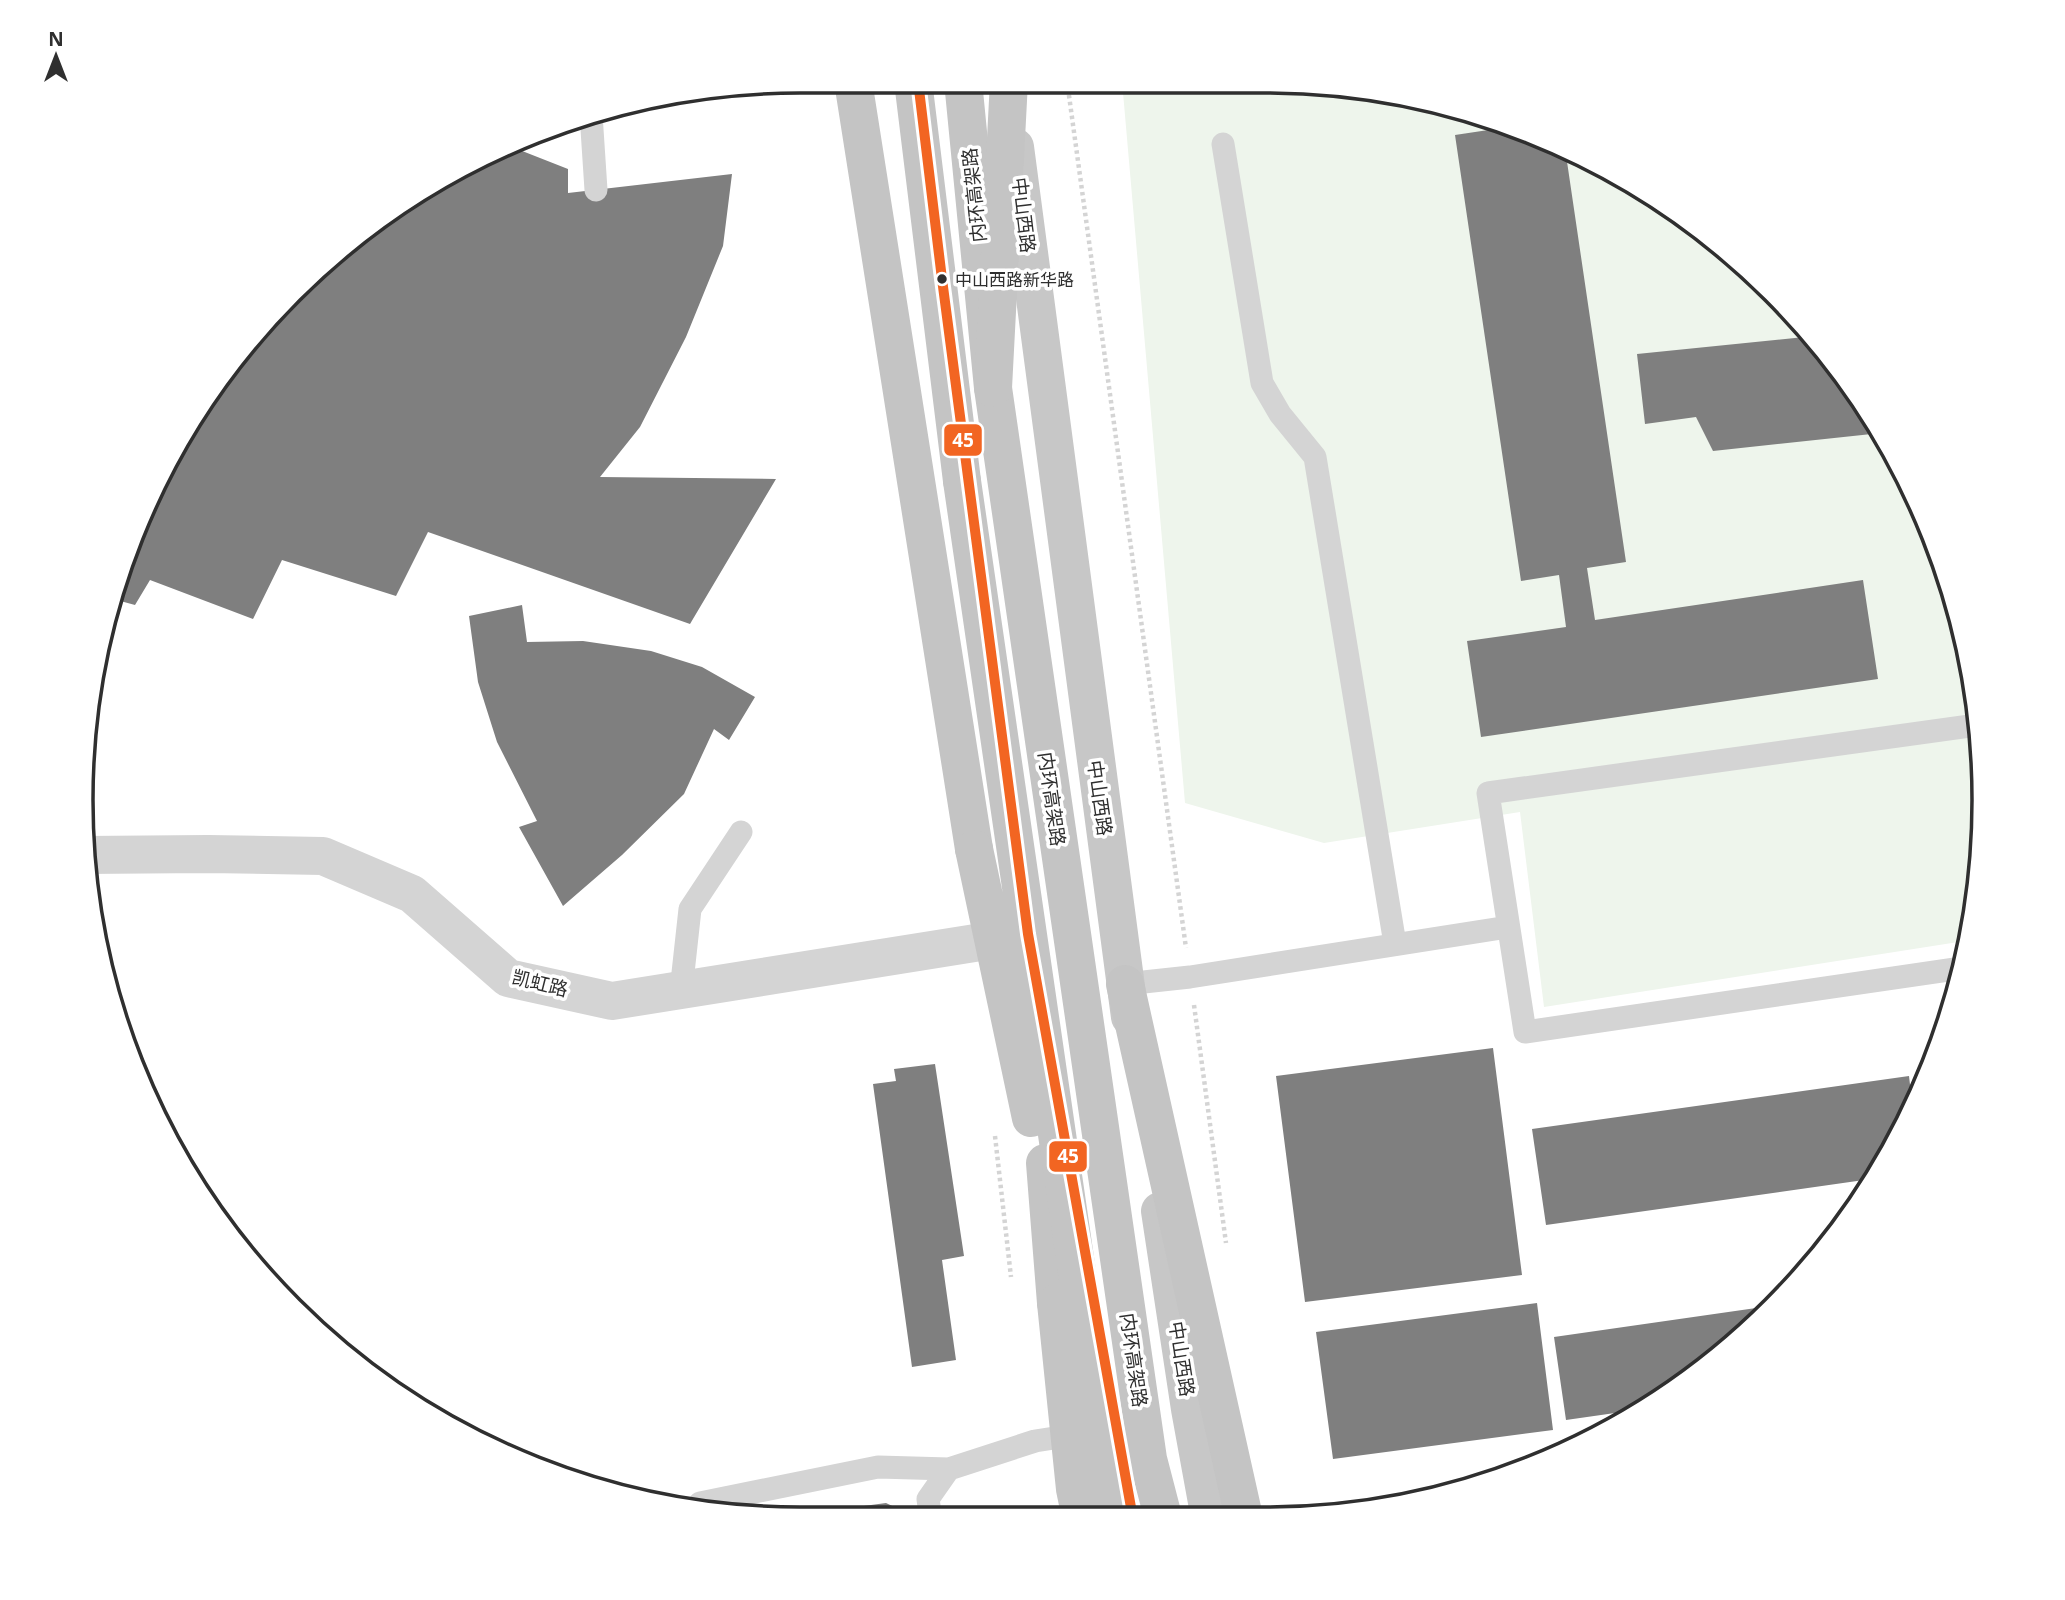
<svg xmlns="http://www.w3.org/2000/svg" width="2065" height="1600" font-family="'Open Sans','Noto Sans SC',sans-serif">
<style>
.green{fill:#eef5ec}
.building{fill:#7f7f7f}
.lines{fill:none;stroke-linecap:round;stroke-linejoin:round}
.path{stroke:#d4d4d4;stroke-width:4.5;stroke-dasharray:3.5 3.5;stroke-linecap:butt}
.service{stroke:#d4d4d4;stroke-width:23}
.tertiary{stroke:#d4d4d4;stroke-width:38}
.primary{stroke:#c7c7c7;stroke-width:38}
.trunk{stroke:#c4c4c4;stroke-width:38}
.trunk-bridge{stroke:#c4c4c4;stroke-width:38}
.bus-1-casing{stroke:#fff;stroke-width:16}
.bus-1{stroke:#f26522;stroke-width:10}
.bus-dot{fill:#2f2f2f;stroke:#fff;stroke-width:2.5}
.labels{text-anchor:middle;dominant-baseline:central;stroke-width:7;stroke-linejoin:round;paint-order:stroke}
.bus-label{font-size:17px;fill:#2f2f2f;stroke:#fff;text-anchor:start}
.street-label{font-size:19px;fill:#2f2f2f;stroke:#fff}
.rim{fill:none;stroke:#2f2f2f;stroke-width:3.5}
.line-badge{stroke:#fff;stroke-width:2.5}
.badge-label{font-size:19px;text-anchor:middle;font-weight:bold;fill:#fff}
</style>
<rect width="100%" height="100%" fill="#fff"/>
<path class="green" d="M1122 81 1312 82 1452 105 1584 155 1703 229 1806 325 1863 401 1930 525 1971 660 1984 800 1971 940 1544 1007 1520 812 1324 843 1185 803Z"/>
<path class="building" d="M1494 121 1565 148 1626 562 1587 568 1595 620 1863 580 1878 679 1481 737 1467 641 1566 627 1559 575 1521 581 1455 135 1495 129Z
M512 147 568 169V193L732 174 723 246 686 337 640 427 600 477 776 479 690 624 428 532 396 596 282 560 253 619 150 580 135 605 113 599 135 525 177 441 291 292 440 177Z
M1814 336 1863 401 1881 433 1713 451 1696 417 1645 424 1637 354Z
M522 605 527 642 583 641 651 651 702 667 755 697 729 740 714 729 684 794 622 855 563 906 519 827 537 821 497 742 478 682 469 616Z
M1493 1048 1522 1275 1305 1302 1276 1076Z
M935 1064 964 1256 942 1260 956 1360 912 1367 873 1084 896 1081 894 1069Z
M1909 1076 1911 1093 1921 1092 1866 1194 1864 1180 1546 1225 1532 1129Z
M1537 1303 1553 1430 1333 1459 1316 1332Z
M1777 1305 1664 1398 1643 1409 1566 1420 1554 1337Z
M886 1503 907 1513H819V1512Z"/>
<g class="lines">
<path class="path" d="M1067 81 1186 948
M1194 1005 1226 1243
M995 1136 1011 1277"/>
<path class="service" d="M591 114 596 190
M1223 144 1262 383 1280 414 1315 457 1395 944
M1962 968 1525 1032 1488 793 1977 725
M1125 984 1190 977 1508 927
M681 991 690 909 741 832
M697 1511 700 1503 878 1467 949 1469
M930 1513 928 1499 949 1469 1035 1441 1080 1434"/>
<path class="tertiary" d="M84 855 208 854 323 856 412 894 508 978 612 1001 1025 935"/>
<path class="primary" d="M1015 147 1130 1017
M1160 1211 1190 1409 1209 1513"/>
<path class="trunk" d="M853 81 974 849
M913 81 962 481
M963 81 993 388 1148 1459 1162 1513
M1125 984 1243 1513
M1045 1163 1056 1303"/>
<path class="trunk-bridge" d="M993 388 1009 81
M962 481 1108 1485 1115 1513
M974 849 1031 1118
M1056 1303 1075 1489 1080 1513"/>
<defs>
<path id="bus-1" d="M918 81 942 279 1028 934 1132 1513"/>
</defs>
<use href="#bus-1" class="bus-1-casing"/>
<use href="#bus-1" class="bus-1"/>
</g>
<circle class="bus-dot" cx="942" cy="279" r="6"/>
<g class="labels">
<g class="bus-label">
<text x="955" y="279">中山西路新华路</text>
</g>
<g class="street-label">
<text transform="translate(974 195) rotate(-96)">内环高架路</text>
<text transform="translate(1024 215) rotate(83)">中山西路</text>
<text transform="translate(1100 798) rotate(82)">中山西路</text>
<text transform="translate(1052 799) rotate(82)">内环高架路</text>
<text transform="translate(540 983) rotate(14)">凯虹路</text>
<text transform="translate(1182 1359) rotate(81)">中山西路</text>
<text transform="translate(1134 1360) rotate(82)">内环高架路</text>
</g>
</g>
<path d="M0 0H2065V1600H0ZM800 93H1265A707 707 0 0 1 1972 800V800A707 707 0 0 1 1265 1507H800A707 707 0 0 1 93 800V800A707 707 0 0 1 800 93Z" fill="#fff" fill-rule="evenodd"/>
<path class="rim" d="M800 93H1265A707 707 0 0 1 1972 800V800A707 707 0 0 1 1265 1507H800A707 707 0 0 1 93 800V800A707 707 0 0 1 800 93Z"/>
<g class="line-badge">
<rect x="943" y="423" width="40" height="34" rx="7" fill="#f26522"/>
<rect x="1048" y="1140" width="40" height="33" rx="7" fill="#f26522"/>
</g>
<g class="badge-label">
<text x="963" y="447">45</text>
<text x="1068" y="1163">45</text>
</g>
<g transform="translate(56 56)" stroke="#ffffff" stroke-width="5" paint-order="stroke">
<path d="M0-5L12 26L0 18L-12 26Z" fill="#2f2f2f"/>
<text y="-10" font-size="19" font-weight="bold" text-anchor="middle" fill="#2f2f2f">N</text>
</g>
</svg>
